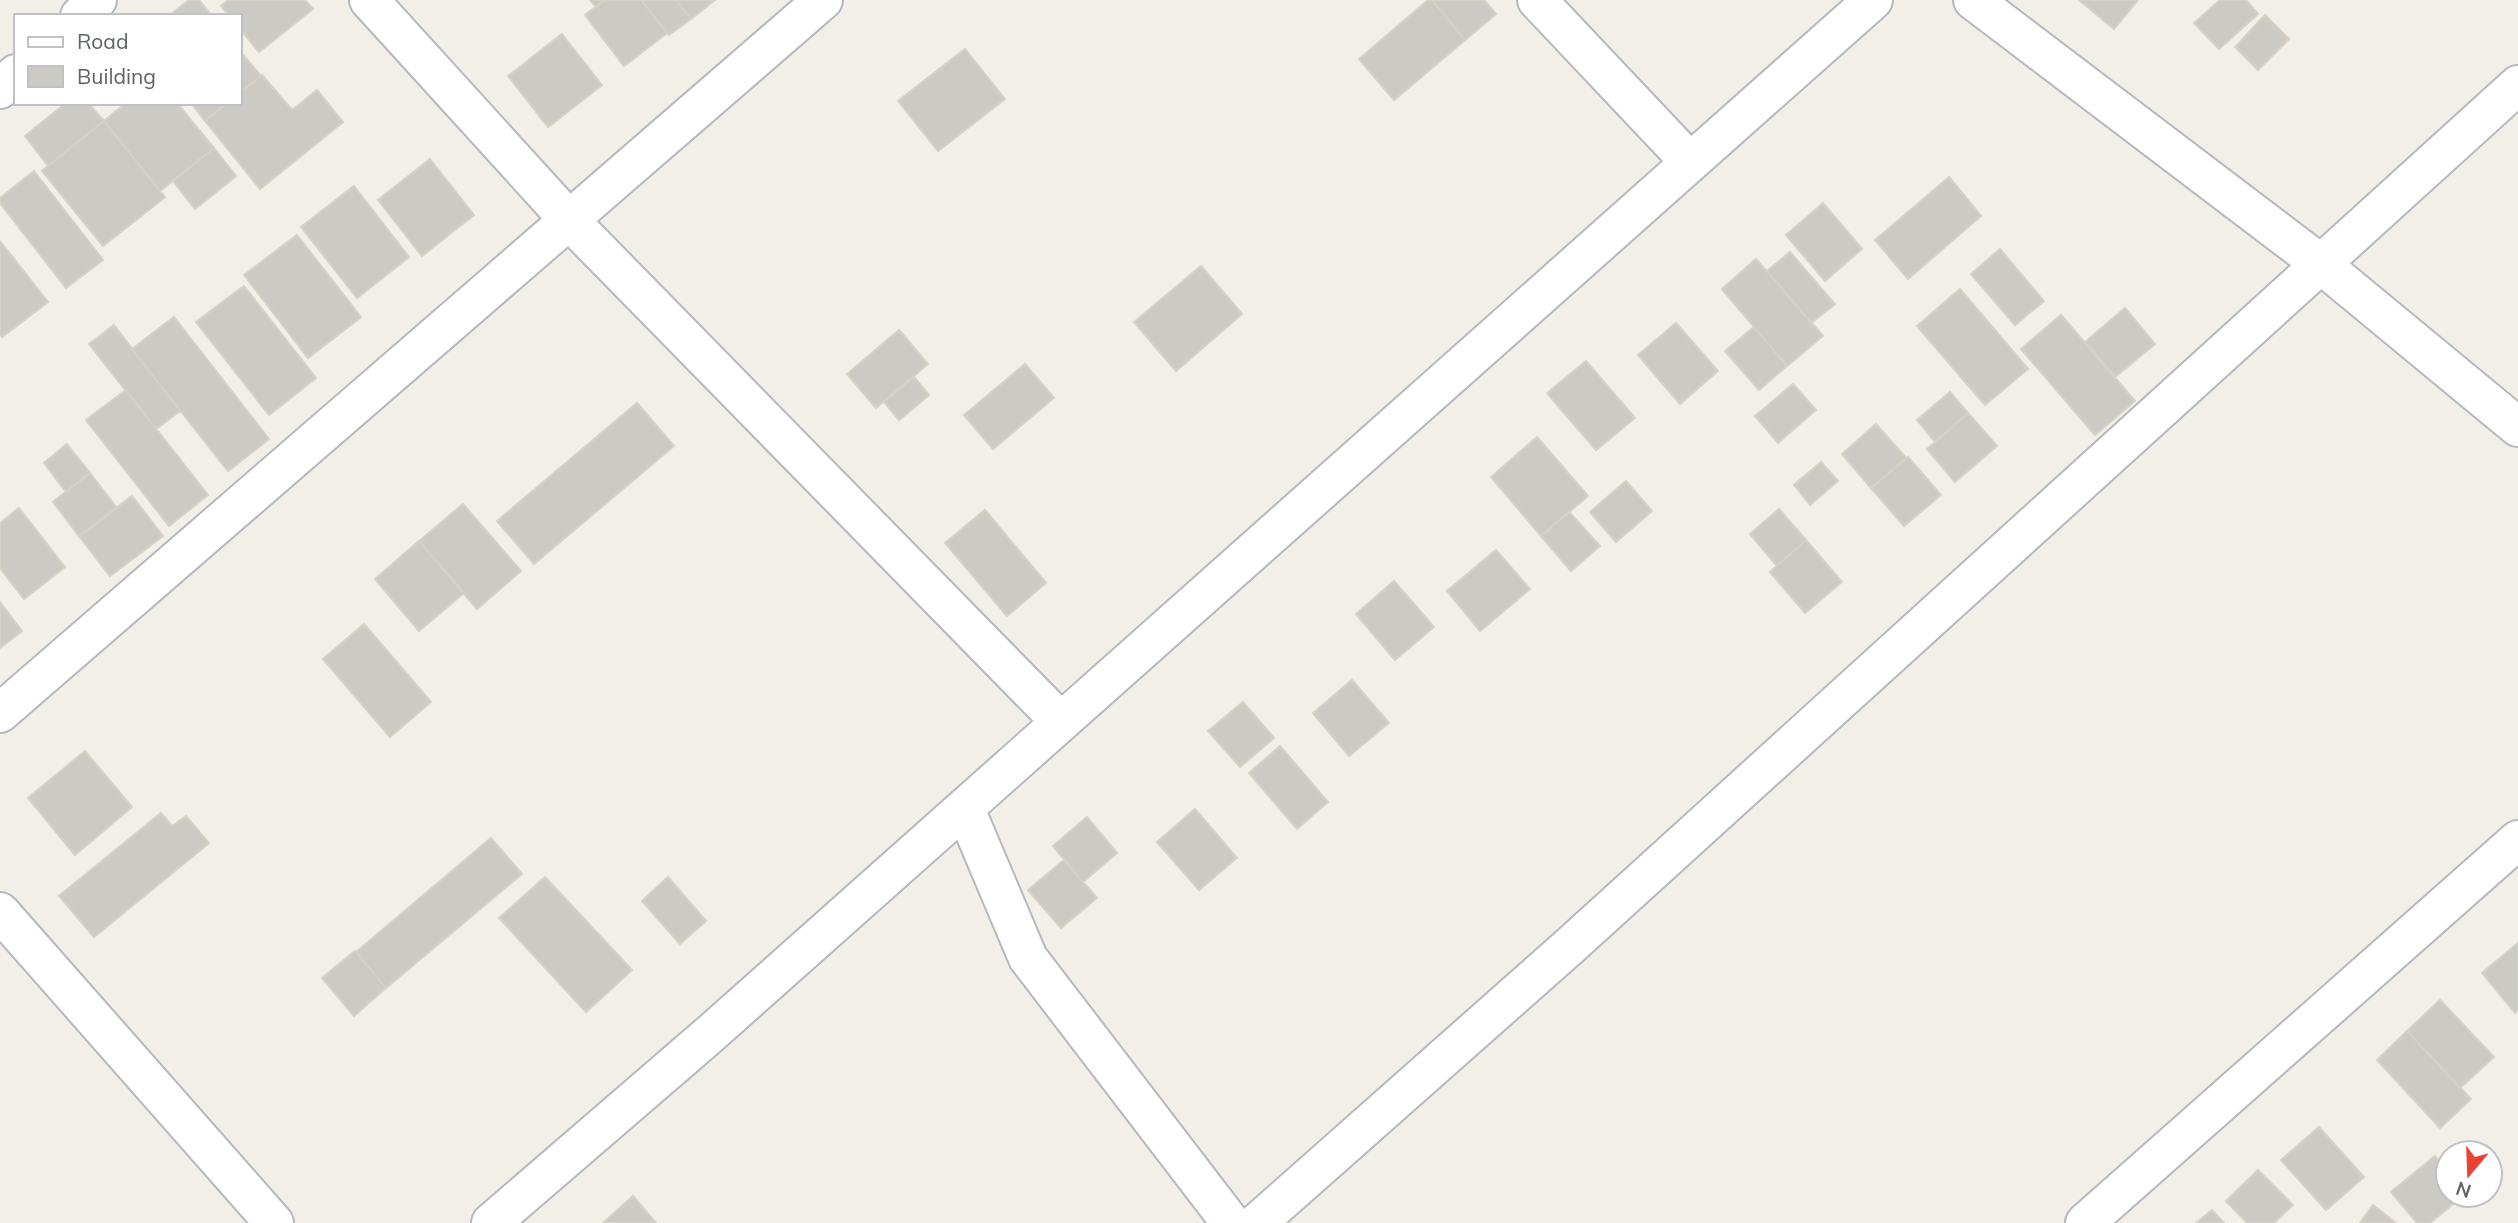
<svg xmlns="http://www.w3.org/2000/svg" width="2518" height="1223" font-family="Mulish,sans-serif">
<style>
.building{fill:#cccac5;stroke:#d6d1c6;stroke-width:2}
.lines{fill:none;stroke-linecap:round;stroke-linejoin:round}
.street-casing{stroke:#b5b8bc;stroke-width:42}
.street{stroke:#fff;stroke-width:38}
</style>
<rect width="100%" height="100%" fill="#f1efe8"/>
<path class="building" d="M189 0H199L212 16H169Z
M228 0H305L313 9 259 52 240 29V16H229L221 6Z
M590 0H605L596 7Z
M605 0H641L667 33 624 66 585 15Z
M641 0H676L691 19 669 35Z
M676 0H715L691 19Z
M1428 0H1432L1465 40 1394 100 1359 59Z
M1432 0H1484L1496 14 1465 40Z
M2079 0H2138L2114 29Z
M2220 0H2246L2258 14 2219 49 2194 23Z
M2265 15 2289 39 2258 70 2235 47Z
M562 34 602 85 548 127 508 76Z
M965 49 1005 99 938 151 898 101Z
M240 51 261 76 240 93Z
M262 75 292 110 317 90 343 122 260 189 205 121 227 103H240V93Z
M66 103H88L104 121 48 166 25 136Z
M126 103H177L214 148 160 191 104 121Z
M191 103H227L205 121Z
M104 121 165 197 103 246 42 171Z
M214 148 236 176 195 209 173 181Z
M430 159 474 215 422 256 378 200Z
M34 171 103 260 66 288 0 203V198Z
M1949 177 1981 216 1908 279 1875 240Z
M354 186 409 257 357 298 301 227Z
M1823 203 1862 249 1825 281 1786 235Z
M297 235 361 317 308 358 244 275Z
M0 241 48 302 2 337 0 334Z
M2000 249 2044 301 2015 325 1971 274Z
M1790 252 1835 304 1811 323 1767 271Z
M1756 259 1823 336 1787 366 1722 289Z
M1201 266 1242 314 1176 371 1134 322Z
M244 286 316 378 269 415 196 322Z
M1960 289 2028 369 1985 405 1917 326Z
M2125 308 2155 344 2115 377 2085 342Z
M2061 315 2135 401 2095 435 2021 349Z
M174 317 269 439 228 471 132 349Z
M1676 323 1718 371 1680 404 1638 355Z
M114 325 180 411 156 429 89 344Z
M1754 327 1787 366 1759 390 1725 351Z
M899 330 928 364 876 408 847 374Z
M1586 361 1635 418 1596 450 1547 393Z
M1025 364 1054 398 993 449 964 415Z
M914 377 929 395 899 420 884 402Z
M1793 384 1816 410 1778 443 1755 416Z
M126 390 208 495 169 526 86 420Z
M1950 392 1968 413 1935 442 1917 420Z
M637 403 674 446 534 564 497 521Z
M1968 413 1997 446 1955 482 1927 449Z
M1876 424 1906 458 1871 488 1842 454Z
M1537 437 1588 496 1541 536 1491 477Z
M67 444 90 473 66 492 44 463Z
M1908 457 1941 495 1904 526 1871 488Z
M1821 462 1838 481 1810 505 1794 485Z
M90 473 117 508 79 536 53 502Z
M1626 481 1652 511 1616 542 1590 512Z
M132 496 163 536 110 576 79 536Z
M463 504 521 571 477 609 419 541Z
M19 508 65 567 24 599 0 568V523Z
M1779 509 1806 540 1777 566 1750 534Z
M985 510 1046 583 1007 616 945 543Z
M1569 512 1600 546 1571 571 1541 536Z
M1806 540 1842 582 1805 613 1770 572Z
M419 541 464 593 419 631 375 579Z
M1496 550 1530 589 1480 631 1447 591Z
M1394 581 1434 627 1395 660 1356 614Z
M0 602 22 631 0 648Z
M364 624 431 702 390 737 323 659Z
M1352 680 1389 723 1349 756 1313 713Z
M1243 702 1274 738 1240 767 1208 731Z
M1280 746 1328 802 1297 829 1249 773Z
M85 751 132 807 75 855 28 798Z
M1195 809 1237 858 1199 890 1157 842Z
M161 813 172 826 186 816 209 843 94 937 59 896Z
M1087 817 1117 853 1083 882 1053 846Z
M491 838 522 874 386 988 356 952Z
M1064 860 1097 898 1061 928 1028 890Z
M545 877 632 970 586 1012 499 918Z
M668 877 706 921 680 944 642 901Z
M2518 943V1010L2515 1013 2482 973Z
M355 951 386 988 354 1016 322 978Z
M2440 1000 2494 1057 2460 1088 2407 1031Z
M2407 1031 2471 1099 2440 1128 2377 1060Z
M2319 1127 2364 1177 2326 1210 2281 1160Z
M2435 1156 2448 1172V1195H2464L2430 1223H2417L2391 1192Z
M2258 1170 2293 1205 2274 1223H2247L2226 1201Z
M633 1196 656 1223H603Z
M2373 1205 2396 1223H2360Z
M2212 1210 2224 1223H2196Z"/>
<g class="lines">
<defs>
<path id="street" d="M369 0 569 220 1061 722
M1537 0 1690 162
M1973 0 2322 265 2518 427
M80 16 97 0
M0 89 16 74
M0 713 823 0
M965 809 1028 958 1231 1223
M0 912 274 1223
M491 1223 709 1035 1873 0
M1257 1223 1571 945 2518 85
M2085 1223 2518 840"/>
</defs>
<use href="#street" class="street-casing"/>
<use href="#street" class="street"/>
</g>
<rect x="14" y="14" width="228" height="91" fill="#ffffff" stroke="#bfc1c3" stroke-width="2"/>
<rect x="28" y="37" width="35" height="10" fill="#ffffff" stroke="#bfc1c3" stroke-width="2"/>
<text x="77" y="49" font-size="21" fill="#5f6368">Road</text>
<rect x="28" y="66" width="35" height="21" fill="#cccac5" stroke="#bfc1c3" stroke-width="2"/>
<text x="77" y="84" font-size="21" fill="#5f6368">Building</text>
<g transform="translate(2469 1174) rotate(199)"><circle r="33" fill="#ffffff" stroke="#bfc1c3" stroke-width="2"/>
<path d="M0-5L12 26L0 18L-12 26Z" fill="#ea4335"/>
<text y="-10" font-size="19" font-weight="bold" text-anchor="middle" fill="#5f6368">N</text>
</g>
</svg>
